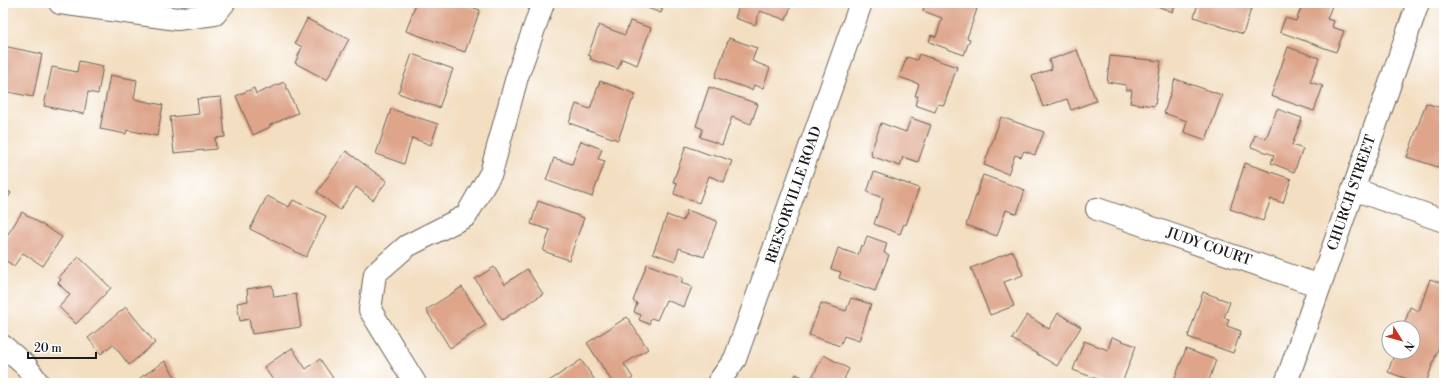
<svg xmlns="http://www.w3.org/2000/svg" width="1447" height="386" font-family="'Libre Bodoni',serif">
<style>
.building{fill:#dea58a}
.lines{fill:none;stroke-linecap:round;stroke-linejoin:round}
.minor-casing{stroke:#676056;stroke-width:24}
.minor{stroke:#fff;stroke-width:22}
.labels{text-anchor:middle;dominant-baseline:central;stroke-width:3;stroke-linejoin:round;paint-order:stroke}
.street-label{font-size:14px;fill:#1c1c1c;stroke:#fff}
</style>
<rect width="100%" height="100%" fill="#fff"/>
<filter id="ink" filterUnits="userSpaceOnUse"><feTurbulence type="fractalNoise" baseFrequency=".025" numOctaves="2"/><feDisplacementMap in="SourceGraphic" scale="8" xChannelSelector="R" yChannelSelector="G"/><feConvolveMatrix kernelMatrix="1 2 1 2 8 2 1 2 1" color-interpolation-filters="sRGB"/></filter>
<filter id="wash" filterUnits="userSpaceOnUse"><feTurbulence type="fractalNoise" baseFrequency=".012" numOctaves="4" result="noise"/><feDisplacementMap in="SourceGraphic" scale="16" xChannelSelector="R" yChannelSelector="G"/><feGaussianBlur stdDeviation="0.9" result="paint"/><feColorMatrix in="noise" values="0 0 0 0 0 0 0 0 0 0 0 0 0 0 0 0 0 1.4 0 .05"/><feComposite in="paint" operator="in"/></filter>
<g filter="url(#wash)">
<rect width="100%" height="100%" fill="#f3dec1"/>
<g id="blocks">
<path class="building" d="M416 3H433L442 6 443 3H460L480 10 465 52 406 31Z
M634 3H664L661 13Z
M740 3H792L786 20 760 11 755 25 735 18Z
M925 3H961L977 9 967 38 970 39 964 55 929 42 931 35 936 37 942 18 923 11Z
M1149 3H1176L1173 12Z
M1198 3H1253L1243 34 1194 17Z
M1287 3H1333L1327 19 1334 21 1332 27 1344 31 1336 52 1280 32 1285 18 1296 21 1301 8Z
M307 19 349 39 327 80 295 63 302 47 295 43Z
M630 21 651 28 637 65 622 59 618 69 590 59 591 56 588 55 599 25 625 35Z
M729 38 757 48 752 61 770 68 763 88 754 85 752 90 715 77Z
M3 46 42 54 33 97 3 91Z
M1288 47 1319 58 1310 82 1323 86 1314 111 1271 96Z
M1077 50 1096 101 1071 110 1067 99 1043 107 1032 76 1052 69 1049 60Z
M412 54 453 69 439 108 398 93Z
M919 54 957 67 944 105 938 104 935 112 915 105 918 96H915L919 84 899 77 907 57 917 60Z
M1110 56 1161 61 1155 106 1130 103 1132 90H1126V85L1107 82Z
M79 61 103 66 98 94 88 92 84 114 44 106 52 67 77 72Z
M110 75 137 80 134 99 163 105 157 136 127 130 126 134 100 129Z
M1175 79 1222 95 1206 140 1184 132 1187 121 1164 113Z
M600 81 636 94 633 101H632L618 140 569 123 576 104 590 109Z
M284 82 298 113 270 125V127L253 135 236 96 254 88 256 94Z
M709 87 758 104 751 124 732 117 722 145 700 137 703 129 696 126Z
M221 97 225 137 215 138 216 149 174 153 170 117 199 114 197 99Z
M1426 103 1444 109V169L1407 157Z
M391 109 438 124 431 145 412 138 404 164 376 154Z
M1277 109 1302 118 1292 145 1303 149 1294 172 1271 163 1274 155 1251 147 1255 135 1266 139Z
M1001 117 1044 132 1035 155 1024 151 1021 157 1015 155 1008 174 984 165Z
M911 118 931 125 918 162 903 157 900 166 871 156 872 153 871 152 881 123 906 132Z
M581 141 602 149 598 159 605 161 592 197 546 180 554 158 572 164Z
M686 146 713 156V154L732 161 724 182 709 176 699 203 674 194 677 183 673 182Z
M346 151 387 181 373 200 356 187 340 210 317 192Z
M1245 163 1291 179 1283 203 1271 199 1263 221 1230 209Z
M874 172 919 188 906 225 904 224 900 234 874 224 883 198 867 192Z
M983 175 1025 190 1017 214 1006 210 997 236 966 225Z
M3 188 11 193 3 205Z
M267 196 289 207 293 200 326 216 306 257 250 229Z
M538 201 584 218 569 260 543 251 550 230 531 224Z
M687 210 717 221 704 257 679 248 675 261 653 253 667 215 683 221Z
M22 212 62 237 43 266 23 253 14 266 3 259V242Z
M867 236 887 243 884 253 889 255 875 291 839 278 841 272 831 269 838 248 858 255 861 245 864 246Z
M1013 251 1023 275 1004 282 1014 306 990 315 971 268Z
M79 257 111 288 76 324 59 307 70 295 58 283 61 280 59 277Z
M647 264 683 278 681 283 692 287 684 307 666 300 657 320 651 318 649 324 639 320 641 315 634 312 637 303 633 301Z
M494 267 505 284 527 269 543 294 502 320 475 279Z
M1430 279 1444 284V332L1426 383H1418L1388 372 1395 352H1413V328H1403L1410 307 1419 311Z
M272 285 274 297 296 294 301 327 252 334 249 319 240 321 237 303 248 301 247 289Z
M462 287 486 325 450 348 426 310Z
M1203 292 1230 302 1224 318 1229 319 1227 326 1241 331 1233 353 1188 337Z
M851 298 871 304 859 341 844 336 840 346 809 335 821 303 846 311Z
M126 307 155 343 129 365 113 344 101 354 88 338Z
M1058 313 1081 327 1057 366 1012 339 1027 315 1049 329Z
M627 317 648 349 624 364 633 378 626 383H613L587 343Z
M1112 337 1136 346 1122 383H1108L1073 370 1084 341 1108 350Z
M292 348 306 369 320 359 333 378 325 383H275L264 367Z
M1186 349 1216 360 1208 383H1173Z
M824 355 849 369 844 379 847 380 845 383H791L796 374 810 381Z
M581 360 597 383H546L572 366Z
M165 361 179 383H144L140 378Z"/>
</g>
</g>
<g filter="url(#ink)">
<use href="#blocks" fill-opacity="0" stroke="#676056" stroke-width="1"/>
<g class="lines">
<defs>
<path id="minor" d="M60 3 177 19 215 14 224 3
M1353 189 1444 221
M1097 209 1320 286
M3 346 26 366 38 383
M415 383 370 310 375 274 407 246 466 216 491 173 517 77 543 3
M718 383 735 359 861 3
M1286 383 1418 3"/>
</defs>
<use href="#minor" class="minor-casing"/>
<use href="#minor" class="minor"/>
</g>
</g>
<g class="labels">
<g class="street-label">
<text transform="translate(1352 193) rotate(-71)">CHURCH STREET</text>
<text transform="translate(794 195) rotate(-71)">REESORVILLE ROAD</text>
<text transform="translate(1209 247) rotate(19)">JUDY COURT</text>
</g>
</g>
<rect width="1447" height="386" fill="none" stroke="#fff" stroke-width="16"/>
<g transform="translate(1401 340) rotate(127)"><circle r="19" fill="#ffffff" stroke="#a4a4a4"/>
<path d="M0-3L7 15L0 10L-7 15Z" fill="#c8321e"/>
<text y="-6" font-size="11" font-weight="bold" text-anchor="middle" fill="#1c1c1c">N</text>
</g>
<path d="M28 352v6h68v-6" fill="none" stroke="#1c1c1c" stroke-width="2"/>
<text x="34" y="352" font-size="12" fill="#1c1c1c" stroke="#ffffff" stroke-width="3" paint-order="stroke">20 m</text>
</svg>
